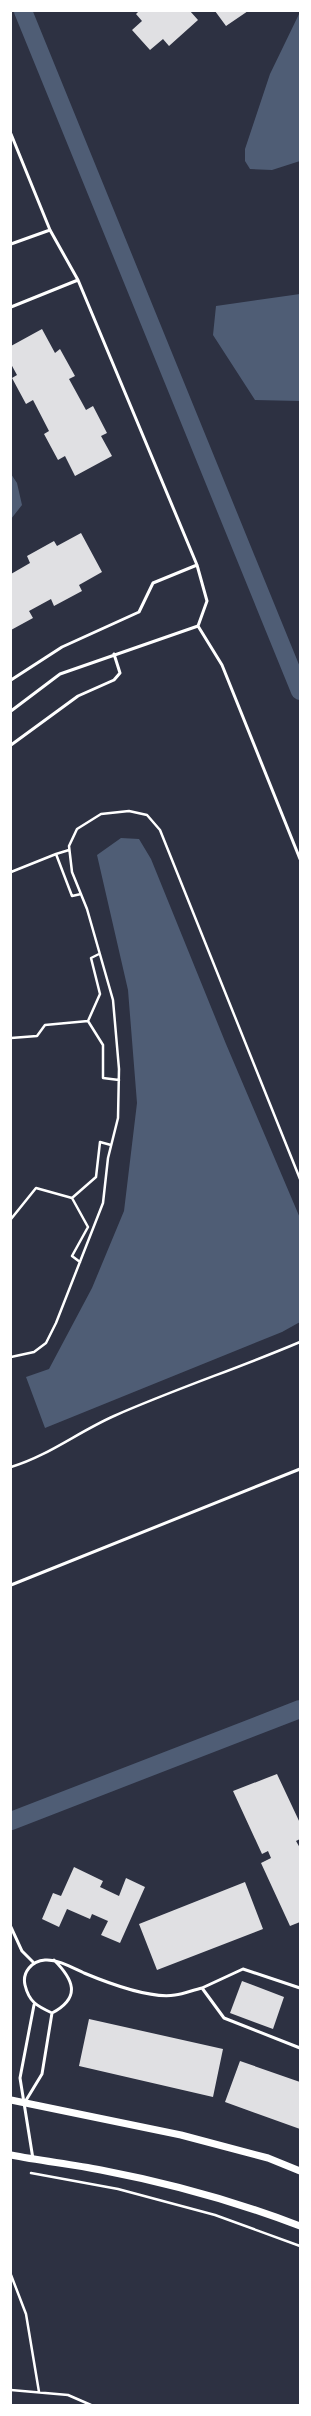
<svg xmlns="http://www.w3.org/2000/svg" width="311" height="2416" font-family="'Fira Sans Condensed',sans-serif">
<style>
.water{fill:#4f5d75}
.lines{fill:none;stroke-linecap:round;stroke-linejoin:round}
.canal{stroke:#4f5d75;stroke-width:18}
.building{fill:#e0e0e3}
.path{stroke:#fff;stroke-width:2.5}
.service{stroke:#fff;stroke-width:3}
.tertiary{stroke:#fff;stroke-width:7}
</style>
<rect width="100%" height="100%" fill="#2d3142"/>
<path class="water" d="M300 12V161L272 170 250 169 245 161V149L270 74Z
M300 294V401L255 400 213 335 216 306Z
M11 474 17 483 22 505 11 519Z
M121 838 139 839 151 859 226 1044 300 1218V1322L282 1332 45 1428 26 1377 49 1369 92 1288 124 1211 137 1103 128 990 97 855Z"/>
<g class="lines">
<path class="canal" d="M23 11 300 691
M11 1821 300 1709"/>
</g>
<path class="building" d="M139 11H190L198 20 169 46 163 39 150 50 132 30 142 21 136 14Z
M215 11H248L226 26Z
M42 329 55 353 60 349 75 376 69 379 86 410 93 406 107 433 101 436 112 456 75 476 65 456 58 460 44 434 49 431 33 400 26 404 12 378 17 375 11 364V346Z
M81 533 102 572 79 585 82 591 54 606 51 599 29 611 33 618 11 630V574L30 563 27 556 54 541 57 546Z
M277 1774 300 1823V1839L296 1841 300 1848V1922L290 1926 261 1863 271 1858 268 1851 262 1854 233 1791Z
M74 1867 103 1881 100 1887 119 1896 126 1878 145 1887 120 1943 101 1935 108 1921 92 1914 90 1919 67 1909 59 1927 42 1919 53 1893 61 1896Z
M245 1882 263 1929 157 1970 139 1924Z
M242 1981 284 1997 273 2029 230 2013Z
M89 2019 223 2049 213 2097 79 2066Z
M240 2061 300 2082V2129L225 2102Z"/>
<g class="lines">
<path class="path" d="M69 850 56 854 72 896 81 894
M11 872 56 854
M99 954 91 958 100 994 88 1021 103 1045V1078L119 1080
M11 1038 37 1036 45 1025 88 1021
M11 1219 36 1188 72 1198
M80 1262 72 1256 88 1227 72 1198 96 1177 100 1142 111 1145
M11 1357 34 1352 46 1343 56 1323 103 1203 108 1158 118 1118 119 1069 113 1000 87 909 72 872 69 846 77 829 101 814 129 811 147 815 160 830 300 1179
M11 1467C48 1456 78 1432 114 1416 175 1389 239 1368 300 1342
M31 2173 118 2189 215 2215 300 2246
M11 2275 26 2314 39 2392
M11 2390 68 2395 91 2405"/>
<path class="service" d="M11 134 50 230 78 280 197 565 207 601 198 626
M11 244 50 230
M11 307 78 280
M11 680 62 647 139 612 153 583 197 565
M11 711 60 674 198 626 222 665 300 859
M11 745 78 696 114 680 120 673 114 654
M11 1585 300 1469
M11 1927 22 1951 34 1963
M54 1960C73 1979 82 1997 52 2013 37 2006 29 2002 25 1985 22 1972 32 1961 45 1960 58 1959 73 1968 84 1973 108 1983 150 1999 175 1995 184 1994 193 1990 202 1988L224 2018 300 2048
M202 1988 243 1969 300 1988
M25 2102 42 2074 52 2013
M33 2159 20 2078 34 2005"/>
<path class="tertiary" d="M11 2100 181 2135 268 2158 300 2171
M11 2155C41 2161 71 2164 101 2170 169 2183 235 2201 300 2226"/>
</g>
<rect width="311" height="2416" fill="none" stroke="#ffffff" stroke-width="24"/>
</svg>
